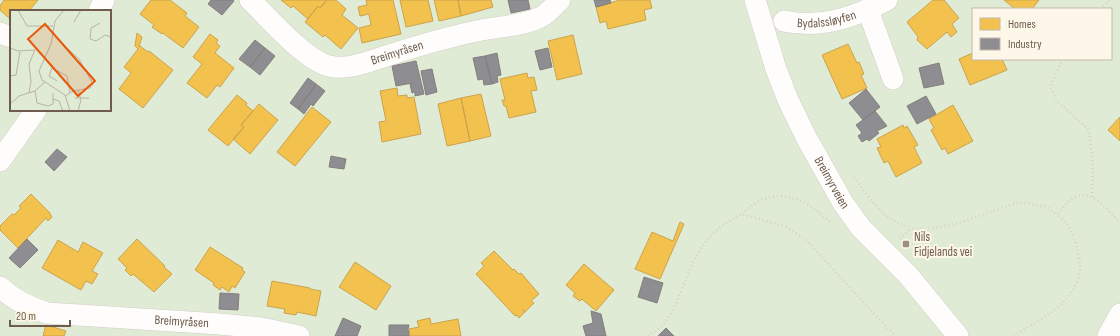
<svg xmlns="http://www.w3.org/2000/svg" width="1120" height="336" font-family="'Sofia Sans Condensed',sans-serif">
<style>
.green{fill:#e0ebd5;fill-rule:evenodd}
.homes{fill:#f2c14e;stroke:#cba34d}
.industry{fill:#8d8d92;stroke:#847e7d}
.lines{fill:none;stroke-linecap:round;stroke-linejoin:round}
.minor-casing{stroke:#d3cec7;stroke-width:22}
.path{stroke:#d6d0ca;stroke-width:2.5;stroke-dasharray:1 3;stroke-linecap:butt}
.minor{stroke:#fefdfc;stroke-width:21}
.poi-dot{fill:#9e9083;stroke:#fdf7ea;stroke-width:1.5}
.labels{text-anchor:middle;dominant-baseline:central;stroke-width:4;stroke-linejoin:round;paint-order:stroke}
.street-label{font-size:13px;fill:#6f5c4c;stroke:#fdf7ea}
.poi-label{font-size:13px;fill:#6f5c4c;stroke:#fdf7ea;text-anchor:start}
.inset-road{fill:none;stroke:#bbb1a5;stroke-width:1}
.view{fill:#e8590c;fill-opacity:0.15;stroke:#e8590c;stroke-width:2}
.inset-edge{fill:none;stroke:#6f5c4c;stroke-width:2}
</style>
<rect width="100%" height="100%" fill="#f5f1e9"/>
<path class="green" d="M0 0H1120V336H0ZM973 9H1111V59H973ZM11 11H110V110H11Z"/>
<path class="homes" d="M4 0H38L29 11H11V18L10 17 9 18 0 10V6Z
M151 0H170L187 13 185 16 199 27 183 48 163 33 162 34 152 27 154 25 140 14Z
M281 0H327L320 8 318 6 308 19 293 6 291 8Z
M327 0H336L346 9 342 15 358 28 341 49 325 35 323 37 305 22 318 6 320 8Z
M366 0H393L401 34 362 43 359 28 371 25 369 14 360 16 358 7 367 5Z
M400 0H428L433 21 406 27Z
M434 0H458L461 16 439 21Z
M458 0H491L493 7 461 16Z
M620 0H650L652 8 644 10 646 20 608 29 606 21 600 23 596 7Z
M933 0H944L959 18 952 24 957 32 951 37 947 32 927 49 917 40 918 37 907 22Z
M1004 0H1039L1032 9H1015Z
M137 33 142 37 139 47 140 46 148 52 149 51 173 70 143 108 119 89 131 73 124 67 138 49 135 46Z
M210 34 218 40 216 43 220 46 215 53 234 68 220 87 217 85 207 98 187 83 202 64 193 57Z
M573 35 582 74 557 80 548 41Z
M848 44 857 63 859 62 864 74 861 75 867 88 842 99 822 55Z
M973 53V59H1002L1007 70 970 85 959 59Z
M527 73 528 78 534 77 537 90 531 91 536 112 509 118 506 106H504L502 100H505L500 79Z
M397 88 398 96 407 95V98L414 97 421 134 382 142 379 122 386 121 380 91Z
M481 94 491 136 470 141 461 98Z
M237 95 247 103 246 105 253 111 241 125 244 127 228 146 208 130Z
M461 98 470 141 447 146 438 104Z
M259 104 278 120 250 154 233 139 244 127 241 125Z
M953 105 973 141 948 154 945 148 942 150 931 130 934 128 929 119Z
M312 107 331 122 295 166 277 152Z
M1120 117V141L1108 130Z
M903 125 904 128 907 126 918 145 914 147 922 163 896 177 888 161 884 163 877 148 881 147 877 139Z
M31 194 50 213V214L52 217 48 221 46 218 18 248 0 230V226L12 214 14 215 21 208 19 206Z
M680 222 684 224 660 279 635 269 652 232 673 241Z
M137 239 165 266 164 267 172 274 154 292 133 274 131 276 125 270 127 268 118 259Z
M58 240 78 252 83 242 103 253 92 271 98 274 92 284 86 281 81 290 42 268Z
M210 247 243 268 242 270 245 272 235 288 232 286 229 292 222 287 220 290 213 285 214 283 195 270Z
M494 251 513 270 514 269 519 274 521 273 539 294 531 301 534 303 525 312 522 309 525 312 519 318 517 315 515 316 476 274 484 266 481 263Z
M355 262 391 286 376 310 339 287Z
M584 264 614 290 596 311 582 299 580 301 573 296 575 293 566 285Z
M272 281 310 288V289L321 291 316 316 297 312 296 315 284 313 285 309 267 306Z
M430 318 431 324 458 319 461 336H410L409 329 419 327 417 321Z
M46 325 66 331 64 336H43Z"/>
<path class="industry" d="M211 0H233L234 1 222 15 208 4Z
M508 0H528L530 9 511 13Z
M594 0H610L611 3 596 7Z
M255 40 265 48 250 67 239 59Z
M265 48 275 56 260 75 250 67Z
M548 48 552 67 540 70 535 51Z
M497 53 501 75 497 76 498 82 492 84 485 56Z
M485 56 492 84 484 85 483 79 478 80 473 58Z
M416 61 424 94 415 96V92L412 93 410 84 412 83 396 86 392 66Z
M939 63 944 84 924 88 919 68Z
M432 69 437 92 426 95 421 71Z
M308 78 316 84 298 109 290 103Z
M316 84 325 91 313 106 311 104 304 114 298 109Z
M866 89 880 107 863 120 849 103Z
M926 96 936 114 917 124 907 106Z
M875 111 887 126 877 131 879 133 869 141 867 139 862 142 858 136 862 133 856 125Z
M57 149 67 157 54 171 45 162Z
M331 156 346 159 344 169 329 167Z
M27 239 38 250 20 268 9 258Z
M644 277 663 283 657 303 638 297Z
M220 293 239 294 238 310 219 309Z
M591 311 601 314 606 336H586L583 326 593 323Z
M343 318 361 326 357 336H335Z
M389 325H409L408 329 409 336H389Z
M666 328 674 336H658Z"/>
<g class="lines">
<defs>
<g id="minor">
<path id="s1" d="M250 0C269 18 305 60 329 66 345 70 362 64 377 59 410 48 443 38 477 31 499 26 518 27 539 18 547 15 554 6 560 0"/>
<path id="s2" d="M755 0 776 69 788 100 806 137 843 203 861 228 908 275 958 336"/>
<path d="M868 10 893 79"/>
<path d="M99 11 104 0"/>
<path id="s3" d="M784 21C821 29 855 17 887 0"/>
<path d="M0 33 11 37"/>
<path d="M0 161 36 110"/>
<path id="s4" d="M0 287C16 301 27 306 47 313L220 324 261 328 299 336"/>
<path d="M1108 336 1120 314"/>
</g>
</defs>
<use href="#minor" class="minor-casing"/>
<path class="path" d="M1100 9 1110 0
M1063 59 1050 86 1056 100 1089 130 1093 168 1092 197
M854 177 870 199 886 216 898 223 911 228 927 229 941 227 962 222 1016 203H1026L1047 207 1057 215
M742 214C774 183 803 196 831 223
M900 239 911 228
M648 336C652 333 659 329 663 325 670 317 675 306 679 296 696 257 701 234 742 214L784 226 806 240 895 336
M1014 336C1039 319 1074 305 1080 272 1081 264 1078 255 1077 248 1073 234 1069 223 1057 215 1082 179 1098 199 1120 223"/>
<use href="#minor" class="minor"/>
</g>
<rect class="poi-dot" x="902" y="240" width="8" height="8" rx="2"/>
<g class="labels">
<g class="street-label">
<text stroke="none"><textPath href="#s3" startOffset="43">Bydalssløyfen</textPath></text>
<text stroke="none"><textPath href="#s1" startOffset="174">Breimyråsen</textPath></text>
<text stroke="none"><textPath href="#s2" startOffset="199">Breimyrveien</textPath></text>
<text stroke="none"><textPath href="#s4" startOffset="189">Breimyråsen</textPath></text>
</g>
<g class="poi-label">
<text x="914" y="237">Nils<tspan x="914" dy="15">Fidjelands vei</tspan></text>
</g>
</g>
<g transform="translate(10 10)">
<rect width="101" height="101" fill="#f5f1e9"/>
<path d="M0 0H101V101H0Z" fill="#e0ebd5"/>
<path class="inset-road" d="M8 0 17 16H43M54 0 45 11 41 34 29 61 32 70 55 85 60 101M64 12 71 0M90 13 81 18 80 29 86 31 95 25 101 27M0 38 8 41 25 40 19 54 21 71 19 83M0 66 6 65 10 42M47 71 39 66 42 58 57 66 60 83M68 80 71 90 68 101M25 81 27 93 38 96 43 94V83M55 86 63 81 80 78 83 74 69 49 57 38M65 88H79M43 89 49 91 53 101M0 94 9 86 25 81 35 72"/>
<path class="view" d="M35 14 85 71 68 86 18 29Z"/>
<rect width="101" height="101" class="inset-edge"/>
</g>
<rect x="972" y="8" width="140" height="52" fill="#fdf7ea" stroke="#c4b9ab"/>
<rect x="980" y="18" width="20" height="12" fill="#f2c14e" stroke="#c4b9ab"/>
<text x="1008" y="28" font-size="12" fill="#6f5c4c">Homes</text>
<rect x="980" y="38" width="20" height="12" fill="#8d8d92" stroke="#c4b9ab"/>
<text x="1008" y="48" font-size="12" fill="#6f5c4c">Industry</text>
<path d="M10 320v6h60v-6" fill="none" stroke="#6f5c4c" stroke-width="2"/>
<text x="16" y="320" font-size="12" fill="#6f5c4c" stroke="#fdf7ea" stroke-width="3" paint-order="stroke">20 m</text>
</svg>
